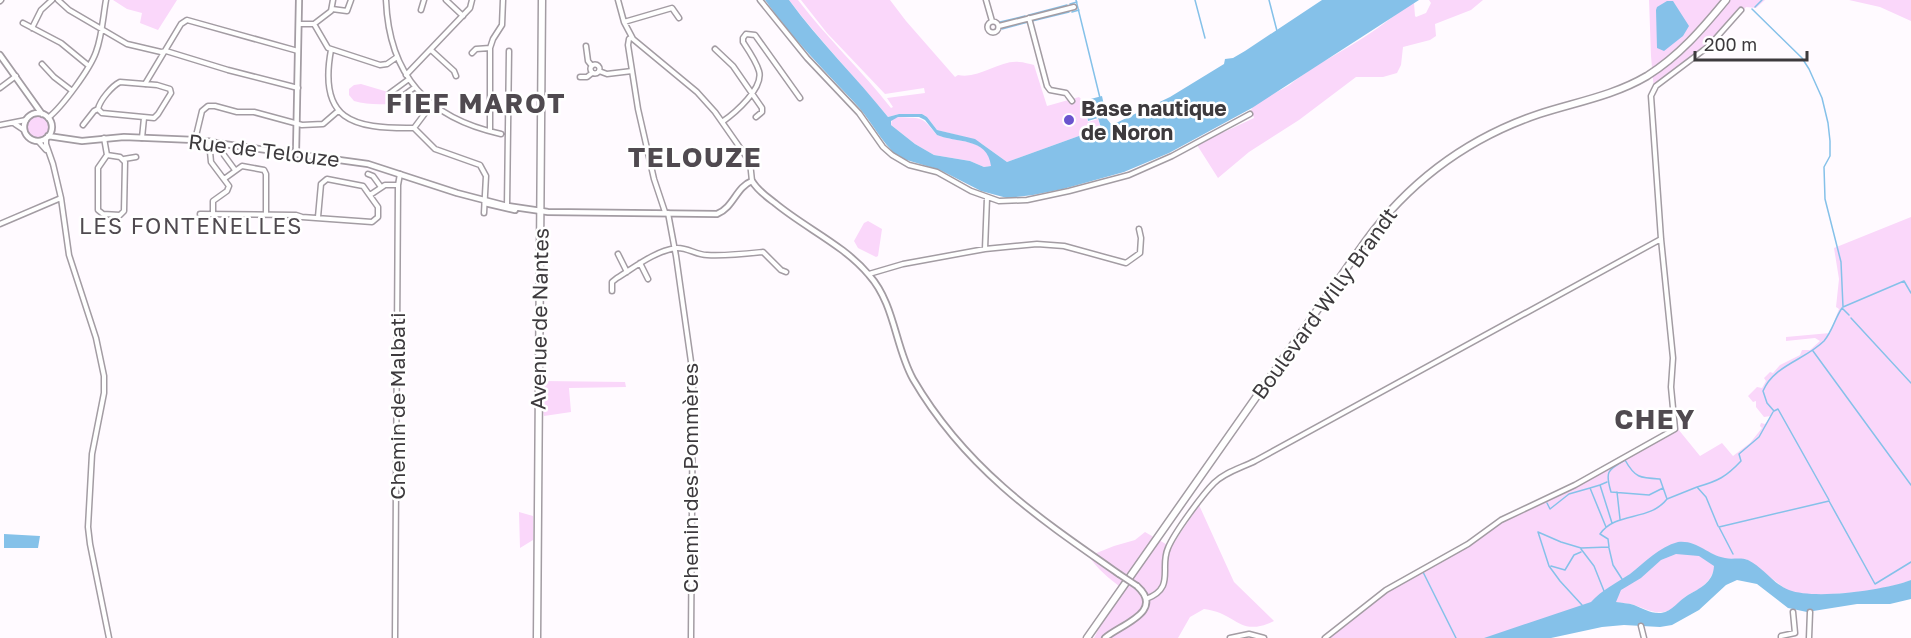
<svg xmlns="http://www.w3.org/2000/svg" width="1911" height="638" font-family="'Golos Text',sans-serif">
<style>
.green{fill:#fad7fa}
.water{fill:#85c1e9;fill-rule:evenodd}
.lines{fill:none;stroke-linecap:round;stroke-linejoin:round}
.stream{stroke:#85c1e9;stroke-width:1.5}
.minor-casing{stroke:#a39ca3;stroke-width:7}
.tertiary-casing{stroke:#a39ca3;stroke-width:8}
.primary-casing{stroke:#a39ca3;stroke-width:9}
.minor{stroke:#fff;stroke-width:4}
.tertiary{stroke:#fff;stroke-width:4.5}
.primary{stroke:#fff;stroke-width:6}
.tertiary-bridge-casing{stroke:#a39ca3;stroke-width:8;stroke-linecap:butt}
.tertiary-bridge{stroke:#fff;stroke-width:4.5}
.poi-dot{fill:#6a54ce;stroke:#fff;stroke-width:2}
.labels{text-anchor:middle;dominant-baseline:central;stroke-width:5;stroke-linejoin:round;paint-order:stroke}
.poi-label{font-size:21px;font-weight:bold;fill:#3d3a3d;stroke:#fff;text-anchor:start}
.street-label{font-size:21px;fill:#3d3a3d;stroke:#fff}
.neighbourhood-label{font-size:22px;letter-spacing:1.5px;fill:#504a50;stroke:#fff}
.district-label{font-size:27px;font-weight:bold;letter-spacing:1.5px;fill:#504a50;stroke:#fff}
</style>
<rect width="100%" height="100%" fill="#fffaff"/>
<path class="green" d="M113 0H177L158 30 140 23 142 13 127 9Z
M789 0H798C827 38 862 71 891 108L893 107 887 98 925 93 924 88 885 94 827 33 801 0H890L906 21 955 77 958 75C978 80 999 60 1019 62 1024 62 1029 64 1034 65L1047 106 1079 97 1082 100 1088 122 1098 119 1101 128 1007 162 982 144 965 137 937 130 927 117 922 114H899L888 117C856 78 820 41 789 0Z
M1429 0H1483L1471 10 1435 24 1436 36 1430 40 1403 47 1401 65 1397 73 1383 77H1356L1299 120 1249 152 1218 178 1197 145 1222 130 1224 132 1254 118 1251 110C1259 97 1282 92 1293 82 1317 63 1346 50 1372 32 1386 23 1398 11 1414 3L1415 16 1416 17 1426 13 1431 3Z
M1649 0H1765L1756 8 1746 7 1720 38 1654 91 1651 56Z
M1849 0H1911V21L1880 7Z
M361 84 388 92 397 103C385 105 367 105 354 101L349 95V89L354 85Z
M27 127a11 11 0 1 1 22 0a11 11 0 1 1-22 0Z
M898 117C924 119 920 115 937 135 956 143 988 137 992 166L984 167 970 161 934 155 915 144 891 125 892 119Z
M1911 217V580C1876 594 1834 593 1796 597L1746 559 1714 570C1709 584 1700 589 1688 595 1681 599 1677 607 1670 610 1657 616 1646 609 1634 605 1628 603 1621 603 1615 602L1493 638H1323L1388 587 1464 544 1491 525 1545 499 1673 428 1678 429 1700 456 1722 443 1733 456 1750 443 1762 428 1760 426 1761 423 1765 424 1771 416 1764 417 1756 407V401L1753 402 1748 396 1757 387 1762 388 1766 381 1764 378 1770 372 1773 373 1780 365 1800 355 1802 350H1810L1820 341 1815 338 1786 341V337L1830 333 1839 309 1836 307 1839 279 1834 248Z
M868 221 882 229 878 256 876 257 858 248 854 241 864 223Z
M544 381 625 382 626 387 569 388 571 412 544 416 542 406Z
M1199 505 1234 582 1274 621C1238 638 1238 613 1204 609L1190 617 1178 638H1094L1120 587C1109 578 1097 569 1089 556L1114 546 1135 540 1145 532 1171 547Z
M519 512 533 516V540L520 548Z"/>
<path class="water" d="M765 0H789C819 41 856 77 888 117L899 114H922L927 117 937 130 975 139 1007 162 1101 128 1098 118 1088 121 1086 111 1096 108 1086 110 1083 101 1102 96 1107 119 1111 124H1114L1170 97 1224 64 1225 59 1233 58 1245 51 1322 0H1419L1252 108 1169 153 1124 172 1063 189 1033 195 1007 198 981 191 940 170 900 158C880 142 871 119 853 101 822 68 791 37 765 0ZM919 117 925 120 937 135C955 143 988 137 991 166L984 167 970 161 934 155 915 144 891 125V121L898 117Z
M1667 1H1673L1689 26 1683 36 1664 51 1657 48 1656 10 1657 7Z
M4 534 40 536 38 548H4Z
M1678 542C1698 540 1707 555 1725 558 1732 560 1740 557 1748 560 1763 567 1773 584 1789 590 1815 600 1885 590 1911 580V599L1890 604H1857L1807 612 1788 608 1757 584 1737 580 1726 585 1699 610 1672 625 1660 627 1624 625 1602 627 1551 638H1484L1591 602C1602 590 1616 583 1630 574 1645 562 1659 547 1678 542ZM1676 554 1699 556 1714 566C1713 583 1700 588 1688 595 1678 601 1673 611 1661 613 1651 614 1642 608 1634 605 1628 603 1622 603 1616 602L1621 590 1641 578 1661 560Z"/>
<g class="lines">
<path class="stream" d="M1076 0 1100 98
M1195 0 1205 38
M1269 0 1277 31
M1070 4 1077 2
M1755 7 1762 0
M1752 9 1802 58 1809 69 1822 98 1828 123 1830 141V156L1824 167 1825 199 1841 262 1843 307 1904 281 1911 293
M1072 12 1079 10
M1029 15 1067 5
M1032 21 1069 12
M1000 22 1025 16
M1002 29 1028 22
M1851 318 1911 383
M1813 351 1911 485
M1607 482 1600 485 1612 523
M1600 485 1590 488 1606 527
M1663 488 1649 495 1611 492C1605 472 1607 470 1625 460 1635 478 1640 478 1660 479L1667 499 1697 487
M1617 492 1620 519
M1829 500 1778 409 1774 411 1767 403 1763 391C1774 365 1805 360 1824 341 1832 332 1835 318 1842 308L1849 315
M1547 503 1550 509 1569 494 1590 488
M1718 526 1706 497 1697 487C1718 481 1726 477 1741 461L1739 454 1759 437 1773 412
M1609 548 1613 565 1622 579
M1581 549 1594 566 1604 591
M1733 554 1719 527 1829 501 1875 584 1911 562
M1551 566 1565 570 1574 555 1581 552
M1423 572 1456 638
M1582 605 1560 581 1549 566 1538 532 1561 542 1581 548 1609 547 1608 539 1600 534C1616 511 1649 522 1667 499"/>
<defs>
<path id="minor" d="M58 0 69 10 127 44 161 52 166 51 228 70 298 88
M386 0C389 76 428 118 501 134
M446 0 463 16
M618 0 624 22 633 39 697 92 715 112 750 162 752 181
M760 0 807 58 859 113 883 147 892 155 909 165 937 172 971 191 999 201 1027 200 1069 191 1129 175 1172 156 1250 114
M986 0 992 21
M0 1 1 0
M332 9 347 11 351 0
M421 10 424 0
M1029 18 1047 86 1050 90 1066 93 1072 101
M987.5 27a5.5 5.5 0 1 1 11 0a5.5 5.5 0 1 1-11 0Z
M624 22 672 8 679 18
M23 23 61 43 89 66
M299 24H314L328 48 380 65 387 64 397 57
M314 24 331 11 333 0
M999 26 1074 7
M32 28 41 10 52 0
M632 37 629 39 628 45 638 109 654 179 665 212
M586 46 588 61 592 66
M715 49 733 66 762 108V112L756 117
M331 50C318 120 352 129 414 128L435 149 480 165 486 176 484 213
M431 50 454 71 456 76
M472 53 476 49 490 48
M42 64 54 77 71 90
M590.5 69a4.5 4.5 0 1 1 9 0a4.5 4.5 0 1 1-9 0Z
M599 71 607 74 632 71
M406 75 470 8 472 0
M580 77H587L592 73
M409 79 390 93 396 101 415 87
M120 82 157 85 170 89 171 93 158 114 154 118 102 113 98 109C100 100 112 86 120 82Z
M145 84 181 24 187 20 298 51
M0 88 16 76
M48 118C62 107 90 69 96 52 102 36 103 17 106 0
M722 122C735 113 764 88 759 71 756 61 749 51 743 42V38L746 34 755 35 800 98
M15 124 24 130
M0 125 26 120
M83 125 94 111 98 109
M414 128 432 104
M490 131V48L493 39 502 25 503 0
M46 138V144L53 164 61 198 69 255 96 338 104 376V393L92 454 88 527 90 544 109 638
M104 138 107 155
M142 138 144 118
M195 140 202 111 208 106H215L237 112H254L302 125 323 124 338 111
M38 141 46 150
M209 141 211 162 229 186 227 191 213 201V214
M107 155 120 157 125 162 124 211 120 215 103 214 98 210V168Z
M224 155 235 170
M124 159 136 157
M368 174 373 176 381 187
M224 179 242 166 264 170 266 174V214
M370 195 385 185H398
M507 206 509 51
M668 213 676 256 693 376 691 638
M200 214 296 215 302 217 372 222 378 217V207L363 186 327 179 321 184 318 217
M0 224 61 198
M985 249 987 198
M618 254 627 272
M640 263 648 279
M869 274 903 264 985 249 1037 244 1064 246 1126 263 1140 253 1141 238 1139 229
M612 291V282L617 278C635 267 655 251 676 248 687 247 696 255 707 255 727 256 744 254 763 252L781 270 786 272
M1146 599C1176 588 1159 568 1168 548 1174 533 1203 494 1214 483 1225 472 1241 468 1255 461L1661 239
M1641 626 1644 638
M395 638 398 185 400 174
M1230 638 1249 634 1264 638
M1325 638 1386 590 1468 544 1501 520 1575 485 1675 429 1671 387 1673 358 1661 239 1651 96 1656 86 1709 46 1741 10
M1781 638V636L1795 633 1793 612
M1809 638 1810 612"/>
<path id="tertiary" d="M0 55 42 114
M24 127a14 14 0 1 1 28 0a14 14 0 1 1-28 0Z
M48 136 82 141 124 137 195 140 368 164 457 193 507 206 548 212 717 214C734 207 736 187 752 181 758 191 767 197 775 203 805 228 844 245 869 275 895 304 895 347 913 379 965 468 1037 517 1119 574
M296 153 299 0
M485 203 515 210
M1105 638C1119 625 1166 612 1137 586"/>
<path id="primary" d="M537 638 542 0
M1087 638 1365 242C1409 182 1468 138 1539 114 1576 102 1613 96 1647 76 1679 56 1702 29 1726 0"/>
</defs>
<use href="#minor" class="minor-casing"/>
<use href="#tertiary" class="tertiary-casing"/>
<use href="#primary" class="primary-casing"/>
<use href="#minor" class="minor"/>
<use href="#tertiary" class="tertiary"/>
<use href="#primary" class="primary"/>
<defs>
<path id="tertiary-bridge" d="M1119 574 1137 586"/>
</defs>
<use href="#tertiary-bridge" class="tertiary-bridge-casing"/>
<use href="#tertiary-bridge" class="tertiary-bridge"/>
</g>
<circle class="poi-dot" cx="1069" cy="120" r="6"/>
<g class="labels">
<g class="poi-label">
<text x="1081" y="108">Base nautique<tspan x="1081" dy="24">de Noron</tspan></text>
</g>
<g class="street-label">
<text transform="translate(264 150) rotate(7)">Rue de Telouze</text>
<text transform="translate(1324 303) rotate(-54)">Boulevard Willy Brandt</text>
<text transform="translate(539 319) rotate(-89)">Avenue de Nantes</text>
<text transform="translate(397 406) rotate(-90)">Chemin de Malbati</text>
<text transform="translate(690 478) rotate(-90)">Chemin des Pommères</text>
</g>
<g class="neighbourhood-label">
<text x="191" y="225">LES FONTENELLES</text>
</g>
<g class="district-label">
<text x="476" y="103">FIEF MAROT</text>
<text x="695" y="157">TELOUZE</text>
<text x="1655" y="419">CHEY</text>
</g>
</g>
<path d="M1695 51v9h112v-9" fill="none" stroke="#3d3a3d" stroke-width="3"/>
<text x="1704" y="51" font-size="18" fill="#3d3a3d" stroke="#ffffff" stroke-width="4.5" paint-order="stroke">200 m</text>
</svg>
